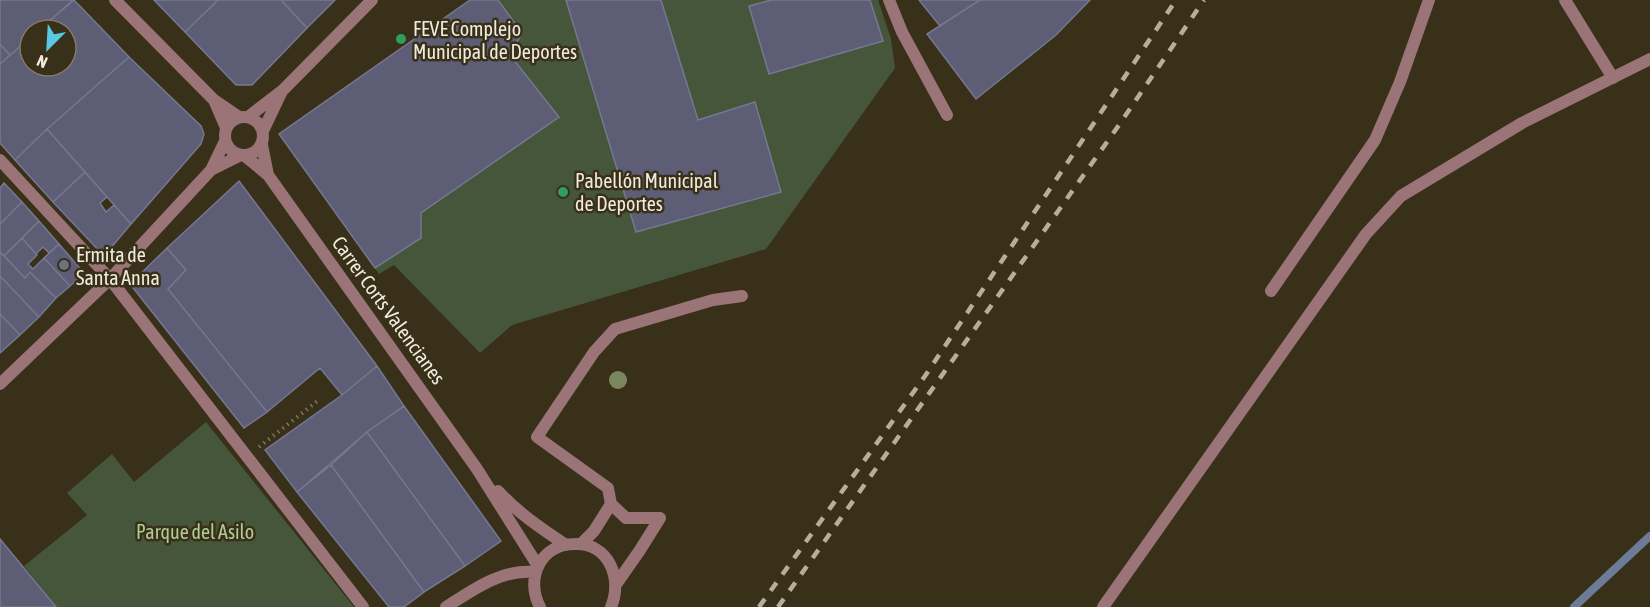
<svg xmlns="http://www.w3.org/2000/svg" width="1650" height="607" font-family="'Asap Condensed',sans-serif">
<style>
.green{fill:#46563a}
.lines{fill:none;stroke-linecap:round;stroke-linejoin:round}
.stream{stroke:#6b7b98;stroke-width:8}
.building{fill:#5d5d75;stroke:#767790;stroke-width:1.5}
.path{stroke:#7d7561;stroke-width:4;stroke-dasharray:1.5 4.5;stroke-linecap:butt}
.service{stroke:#9b7478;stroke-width:12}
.minor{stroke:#9b7478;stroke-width:12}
.tertiary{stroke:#9b7478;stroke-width:12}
.rail{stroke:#b5ae9d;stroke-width:4.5;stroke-dasharray:10 10;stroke-linecap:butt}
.tree{fill:#7a865e}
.leisure-dot{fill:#2e9e5b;stroke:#393019;stroke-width:2}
.worship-dot{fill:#6b7280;stroke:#393019;stroke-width:2}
.labels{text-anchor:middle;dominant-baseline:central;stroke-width:5;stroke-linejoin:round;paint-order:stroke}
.poi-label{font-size:20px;fill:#f1ebdd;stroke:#393019;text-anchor:start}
.street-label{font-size:20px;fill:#f1ebdd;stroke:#393019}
.park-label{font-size:20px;fill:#afcc97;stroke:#393019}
</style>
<rect width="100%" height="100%" fill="#393019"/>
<path class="green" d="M470 0H878L891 39 895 68 766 249 512 325 480 353 394 265 379 274 279 134Z
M206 422 354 607H56L24 566 87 515 67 493 112 454 134 482Z"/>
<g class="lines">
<path class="stream" d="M1574 607 1650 536"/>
</g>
<path class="building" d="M0 0H73L39 30H30V38L10 55 0 44Z
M74 0 129 57 47 129 15 160 0 143V64L30 38V66H66V30H39Z
M154 0H218L185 32Z
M218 0H281L307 28 252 85H236L185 32Z
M281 0H335L307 28Z
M470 0H498L522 33 510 55 559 117 421 213V238L375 268 279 134Z
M566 0H661L698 120 755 102 781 192 636 232Z
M771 0H870L883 41 769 74 749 6Z
M919 0H980L940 26Z
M980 0H1090L1056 35 976 99 927 34Z
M0 44 10 55 0 64Z
M129 57 201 126 204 134 201 144 131 224 47 129Z
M47 129 85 172 53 202 15 160Z
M85 172 107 197 100 203 106 212 114 205 131 224 104 256 53 202Z
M239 181 377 366 342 395 320 368 267 412 168 289 186 270 167 248Z
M4 183 22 202 0 224V188Z
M22 202 39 221 4 256 0 252V224Z
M39 221 59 244 49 253 43 247 36 254 22 238Z
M22 238 37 255 28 264 33 269 44 258 70 286 56 298 30 272 25 278 4 256Z
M59 244 84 273 70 286 44 258Z
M167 248 186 270 168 289 267 412 244 428 130 284Z
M0 252 25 278 30 272 56 298 39 317 0 276Z
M0 276 39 317 20 335 0 314Z
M0 314 20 335 0 353Z
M377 366 404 406 367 432 297 492 265 450 342 395Z
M404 406 501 541 465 566 367 432Z
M367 432 465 566 424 592 331 465Z
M331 465 424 592 404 607H389L297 492Z
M0 539 56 607H0Z"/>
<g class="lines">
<path class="path" d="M259 447 320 399"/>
<path class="service" d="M611 504 626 518H660
M581 544 594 531 611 504 608 488 537 437 594 352 615 329 713 300 742 296
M617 583 640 550 660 518"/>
<path class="minor" d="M115 0 214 100 239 117
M889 0 902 32 947 115
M1565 0 1613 78
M214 100 226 128
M262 145 268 175
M245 156 268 175 477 469 538 566
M0 160 110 279 363 607
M1271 291 1375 140 1400 82 1429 0
M498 491C518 513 542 529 566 545
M446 607C474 589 501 569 535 572
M540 607C525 579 540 544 575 544 609 543 623 579 611 607
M1103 607 1366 234 1401 196 1522 123 1650 59"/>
<path class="tertiary" d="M225 136a19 19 0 1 1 38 0a19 19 0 1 1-38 0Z
M248 117 283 90 372 0
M263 131 282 91
M211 170 225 141
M0 384 110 279 211 170 241 155"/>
<path class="rail" d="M759 607 925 376 1176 0
M778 607 1119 125 1204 0"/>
</g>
<circle class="tree" cx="618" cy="380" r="9"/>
<g class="leisure-dot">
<circle cx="401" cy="39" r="6"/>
<circle cx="563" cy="192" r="6"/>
</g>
<circle class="worship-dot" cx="64" cy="265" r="6"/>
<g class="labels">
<g class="poi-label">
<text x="413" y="28">FEVE Complejo<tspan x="413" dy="23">Municipal de Deportes</tspan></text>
<text x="575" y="180">Pabellón Municipal<tspan x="575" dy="23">de Deportes</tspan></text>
<text x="76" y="254">Ermita de<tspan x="76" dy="23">Santa Anna</tspan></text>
</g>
<g class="street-label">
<text transform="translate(389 310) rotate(54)">Carrer Corts Valencianes</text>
</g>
<g class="park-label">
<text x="195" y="531">Parque del Asilo</text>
</g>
</g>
<g transform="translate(48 48) rotate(204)"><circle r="28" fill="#393019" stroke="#837b67" stroke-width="1.5"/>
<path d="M0-4.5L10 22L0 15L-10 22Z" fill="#58c8e4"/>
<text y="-9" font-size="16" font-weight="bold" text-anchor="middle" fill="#f1ebdd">N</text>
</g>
</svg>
